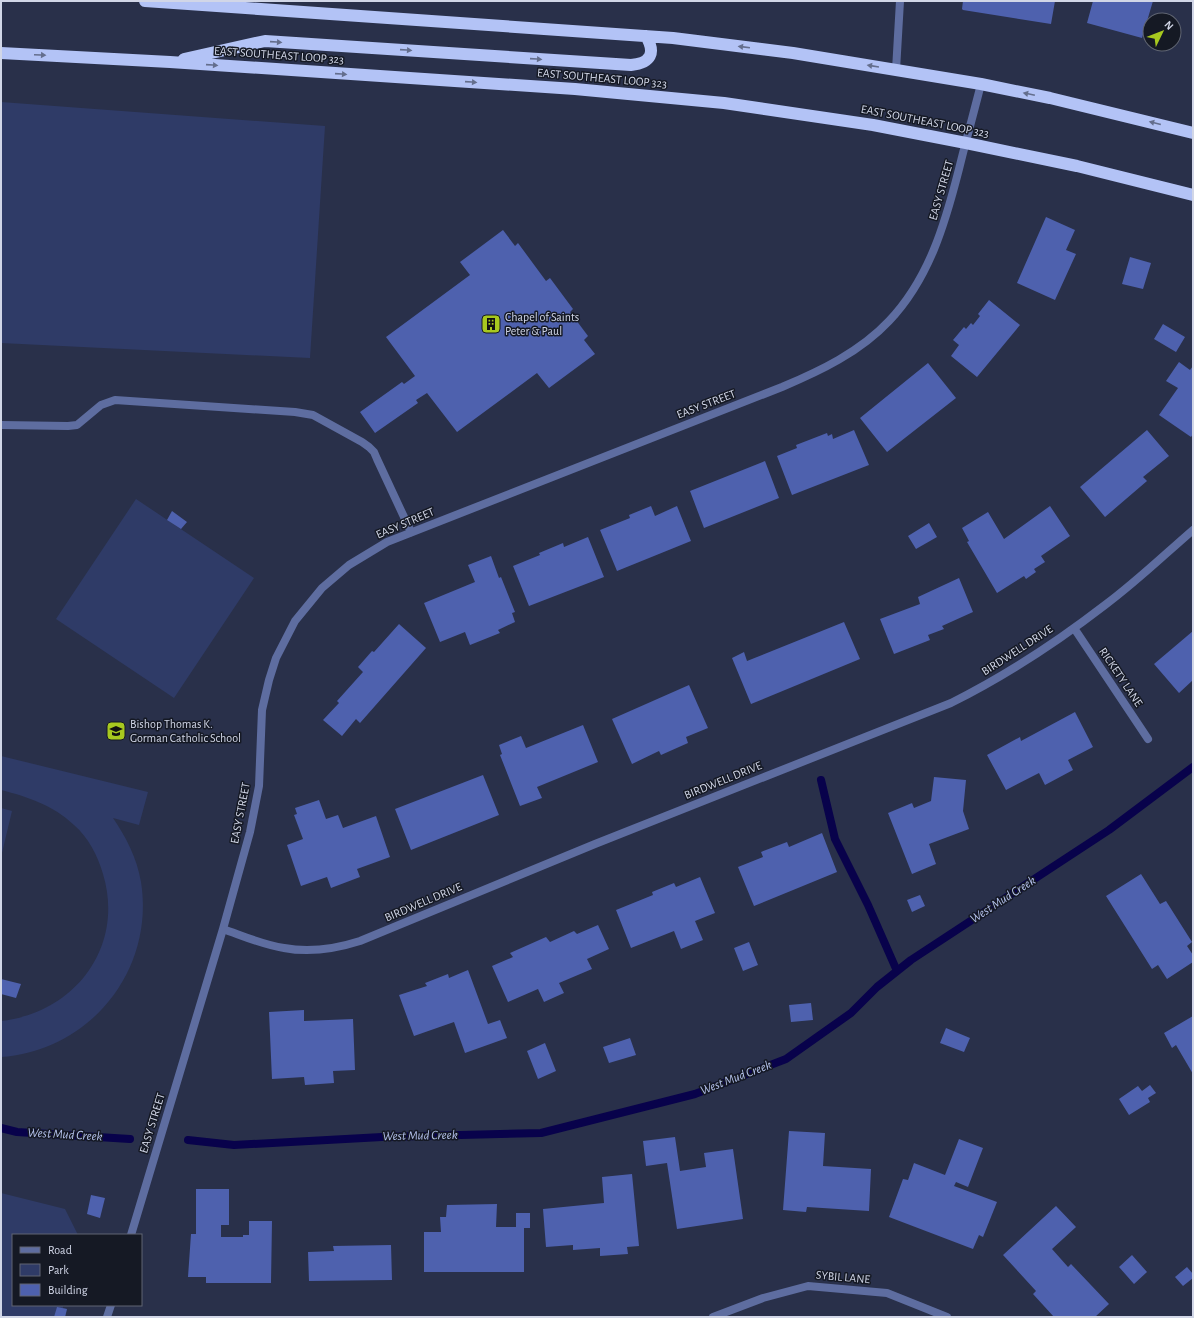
<svg xmlns="http://www.w3.org/2000/svg" width="1194" height="1318" font-family="'Alegreya Sans',sans-serif">
<style>
.green{fill:#2f3b67}
.lines{fill:none;stroke-linecap:round;stroke-linejoin:round}
.stream{stroke:#08024b;stroke-width:8}
.building{fill:#4e61ae}
.lane{stroke:#5e6da0;stroke-width:8}
.street{stroke:#5e6da0;stroke-width:8}
.highway{stroke:#b3c3f6;stroke-width:12}
.oneway{fill:#646e8d}
.labels{text-anchor:middle;dominant-baseline:central;stroke-width:3;stroke-linejoin:round;paint-order:stroke}
.street-label{font-size:12px;fill:#d1d6e7;stroke:#151924}
.poi-label{font-size:12px;fill:#d1d6e7;stroke:#151924;text-anchor:start}
.water-label{font-size:13px;font-style:italic;fill:#b4c1ec;stroke:#151924}
</style>
<rect width="100%" height="100%" fill="#29304a"/>
<path class="green" d="M1 102 325 126 310 358 1 343Z
M136 499 254 578 174 698 56 619Z
M1 756 148 792 139 825 113 818C126 837 137 858 141 882 155 970 90 1051 1 1057V1021C75 1013 125 947 103 874 98 856 88 837 74 825 53 805 28 797 1 790Z
M1 808 12 811 1 857Z
M1 1193 65 1209 78 1235H13V1305H63V1308L67 1309 65 1317H1Z"/>
<g class="lines">
<path class="stream" d="M821 780 835 839 868 905 897 971
M1 1128 17 1132 130 1139
M188 1140 234 1145 382 1137 541 1133 695 1094 786 1059 851 1013 877 987 911 960 1109 830 1193 767"/>
</g>
<path class="building" d="M963 1H1055L1051 24 963 10 962 9Z
M1093 1H1153L1142 38 1087 23Z
M1046 217 1075 230 1066 250 1076 254 1055 300 1017 283Z
M503 230 515 246 518 243 546 281 550 278 573 309 570 312 588 336 584 340 595 354 549 388 537 373 457 432 427 393 416 400 418 403 375 433 360 412 402 382 404 384 415 376 386 337 470 275 460 262Z
M1130 257 1151 263 1143 289 1122 284Z
M989 300 1020 325 977 377 951 356 959 345 953 340 964 327 966 329 971 323 973 325 980 316 978 314Z
M1163 324 1185 337 1176 352 1154 339Z
M1179 362 1190 370 1193 366V434L1191 437 1159 415 1178 388 1166 381Z
M928 363 956 398 887 452 860 418Z
M854 430 869 465 792 495 777 456 797 448 796 445 827 433 828 436 832 434 833 439Z
M1147 430 1169 456 1143 477 1147 481 1105 517 1080 487Z
M765 461 779 498 704 528 690 491Z
M651 506 655 516 677 506 691 541 617 571 600 530 630 518 629 515Z
M1050 506 1070 536 1041 556 1045 562 1034 569 1036 572 1026 579 1024 576 997 593 967 542 969 541 962 528 988 512 1004 539Z
M172 511 187 522 181 529 167 520Z
M929 523 937 537 916 549 908 536Z
M588 537 604 577 529 606 513 566 540 555 539 553 563 543 564 547Z
M491 556 499 578 501 577 515 612 512 613 515 622 498 630 500 633 470 645 465 632 440 642 424 603 475 582 468 565Z
M959 578 973 612 942 626 944 629 928 635 930 640 894 654 880 619 920 604 918 597Z
M844 622 860 659 751 704 732 658 744 652 747 661Z
M399 624 426 648 360 723 356 719 342 736 323 720 339 703 337 701 363 672 358 667 372 651 374 652Z
M1193 631V680L1179 693 1154 664Z
M689 685 708 728 686 737 688 743 661 755 659 751 632 764 612 719Z
M1075 712 1093 747 1068 760 1073 770 1045 785 1039 773 1006 790 987 755 1020 737 1021 741Z
M583 725 598 762 537 787 542 798 520 806 500 755 502 754 499 745 521 736 526 748Z
M483 775 499 815 411 850 395 809Z
M934 777 966 780 963 811 969 829 929 844 936 864 912 874 888 813 912 803 914 808 931 801Z
M319 800 326 819 338 815 343 828 376 816 390 857 357 869 360 877 331 888 327 877 301 886 287 845 303 839 294 815 297 814 295 808Z
M822 833 837 872 754 906 738 867 763 857 761 852 787 842 789 847Z
M1141 874 1160 904 1166 901 1192 942 1187 946 1193 955V962L1167 979 1158 965 1152 969 1106 896Z
M700 877 715 913 695 921 703 940 681 949 674 931 631 948 616 910 653 895 652 892 674 883 676 887Z
M920 895 925 906 912 912 907 900Z
M598 925 609 949 587 959 592 969 559 983 564 993 544 1002 538 989 508 1002 492 966 513 957 510 953 546 937 550 942 574 931 577 934Z
M749 942 758 965 743 971 734 948Z
M468 970 488 1024 500 1020 507 1038 465 1053 454 1022 414 1036 399 995 427 986 425 983 448 974 449 978Z
M1 979 21 984 16 998 1 994Z
M811 1003 813 1020 791 1022 789 1005Z
M304 1010V1021L353 1019 355 1070 333 1071 334 1083 305 1085 304 1077 272 1079 269 1012Z
M1193 1016V1074L1176 1045 1172 1048 1164 1033Z
M946 1028 970 1038 964 1052 940 1043Z
M630 1038 636 1055 609 1063 603 1047Z
M545 1043 556 1071 538 1079 527 1051Z
M1150 1085 1156 1093 1148 1098 1150 1102 1129 1115 1119 1099 1138 1086 1142 1091Z
M789 1131 825 1133 823 1166 871 1169 869 1211 807 1207 806 1212 783 1210Z
M675 1137 680 1171 706 1167 704 1153 733 1149 743 1219 677 1229 667 1163 646 1166 643 1141Z
M959 1139 983 1148 968 1187 956 1182 954 1186 997 1202 983 1237 979 1235 973 1249 889 1217 903 1179 908 1180 914 1163 945 1175Z
M632 1174 639 1246 627 1247 628 1254 600 1256V1248L573 1250V1245L546 1247 543 1209 604 1203 602 1177Z
M196 1189H229V1225H221V1237H243V1235H249V1221H272L271 1283H206V1277H188L191 1234H196Z
M91 1195 105 1198 100 1218 87 1214Z
M497 1204 496 1227H516V1213H530V1228H524V1272H424V1232H441L440 1217H446L447 1205Z
M1056 1206 1076 1227 1052 1249 1068 1267 1071 1264 1109 1304 1095 1317 1061 1316 1054 1317 1033 1294 1036 1291 1003 1255Z
M391 1245 392 1280 309 1281 308 1252 334 1251 333 1246Z
M1132 1255 1147 1272 1134 1284 1119 1267Z
M1187 1267 1193 1274V1278L1183 1286 1175 1277Z
M57 1307 67 1309 65 1317H54Z"/>
<g class="lines">
<path class="lane" d="M1 425 68 426 77 425 101 405 115 400 295 412 313 415 362 442 369 447 374 452 377 459 411 532"/>
<path class="street" d="M896 70 900 1
M1074 628 1148 739
M223 929C243 936 263 945 284 948 310 953 335 949 360 941L595 844 951 703C1005 676 1057 642 1105 605 1136 582 1164 555 1193 530
M131 1235 223 929 250 832 259 786 262 710 269 680 276 658 295 621 322 588 349 565 387 542 782 387C820 371 860 352 889 321 929 279 945 224 959 169 966 140 974 112 981 84
M107 1317 111 1305
M713 1317 763 1298 808 1286 887 1293 947 1317"/>
<path class="highway" d="M145 1 673 38 793 53 981 84 1050 98 1193 133
M1 53 170 62 575 89 724 103 873 125 966 143 1077 166 1193 195
M184 59 265 41 631 65C651 63 656 53 646 36"/>
</g>
<defs><path id="oneway-solid" d="M-6-.8H1V-3.2L6.5 0L1 3.2V.8H-6Z"/></defs>
<g class="oneway">
<use href="#oneway-solid" transform="translate(276 42) rotate(4)"/>
<use href="#oneway-solid" transform="translate(744 47) rotate(-173)"/>
<use href="#oneway-solid" transform="translate(406 50) rotate(4)"/>
<use href="#oneway-solid" transform="translate(40 55) rotate(3)"/>
<use href="#oneway-solid" transform="translate(536 59) rotate(4)"/>
<use href="#oneway-solid" transform="translate(212 65) rotate(4)"/>
<use href="#oneway-solid" transform="translate(873 66) rotate(-171)"/>
<use href="#oneway-solid" transform="translate(341 74) rotate(4)"/>
<use href="#oneway-solid" transform="translate(471 82) rotate(4)"/>
<use href="#oneway-solid" transform="translate(1029 94) rotate(-168)"/>
<use href="#oneway-solid" transform="translate(1155 123) rotate(-166)"/>
</g>
<defs>
<symbol id="building-square" viewBox="-11 -11 22 22"><rect x="-9" y="-9" width="18" height="18" rx="4" fill="#a7c81f" stroke="#151924"/><path d="M-4-6H4V6H1V3H-1V6H-4ZM-2.5-4.3h1.7v1.8h-1.7ZM.8-4.3h1.7v1.8H.8ZM-2.5-1h1.7V.8h-1.7ZM.8-1h1.7V.8H.8Z" fill="#111"/></symbol>
<symbol id="school-square" viewBox="-11 -11 22 22"><rect x="-9" y="-9" width="18" height="18" rx="4" fill="#a7c81f" stroke="#151924"/><path d="M0-5L7-2L0 1L-7-2ZM-4 1L0 2.5L4 1V4Q0 6-4 4Z" fill="#111"/></symbol>
</defs>
<g fill-rule="evenodd">
<use href="#building-square" x="480" y="313" width="22" height="22"/>
<use href="#school-square" x="105" y="720" width="22" height="22"/>
</g>
<g class="labels">
<g class="street-label">
<text transform="translate(279 55) rotate(4)">EAST SOUTHEAST LOOP 323</text>
<text transform="translate(602 78) rotate(5)">EAST SOUTHEAST LOOP 323</text>
<text transform="translate(925 121) rotate(11)">EAST SOUTHEAST LOOP 323</text>
<text transform="translate(941 190) rotate(-74)">EASY STREET</text>
<text transform="translate(706 404) rotate(-21)">EASY STREET</text>
<text transform="translate(405 523) rotate(-23)">EASY STREET</text>
<text transform="translate(1017 650) rotate(-33)">BIRDWELL DRIVE</text>
<text transform="translate(1121 677) rotate(56)">RICKETY LANE</text>
<text transform="translate(723 780) rotate(-22)">BIRDWELL DRIVE</text>
<text transform="translate(240 813) rotate(-79)">EASY STREET</text>
<text transform="translate(423 902) rotate(-23)">BIRDWELL DRIVE</text>
<text transform="translate(152 1123) rotate(-73)">EASY STREET</text>
<text transform="translate(843 1277) rotate(5)">SYBIL LANE</text>
</g>
<g class="poi-label">
<text x="505" y="317">Chapel of Saints<tspan x="505" dy="14">Peter &amp; Paul</tspan></text>
<text x="130" y="724">Bishop Thomas K.<tspan x="130" dy="14">Gorman Catholic School</tspan></text>
</g>
<g class="water-label">
<text transform="translate(1003 900) rotate(-33)">West Mud Creek</text>
<text transform="translate(736 1078) rotate(-21)">West Mud Creek</text>
<text transform="translate(65 1135) rotate(3)">West Mud Creek</text>
<text transform="translate(420 1136) rotate(-1)">West Mud Creek</text>
</g>
</g>
<rect width="1194" height="1318" fill="none" stroke="#d1d6e7" stroke-width="4"/>
<rect x="12" y="1234" width="130" height="72" fill="#151924" stroke="#606572"/>
<rect x="20" y="1247" width="20" height="6" fill="#5e6da0" stroke="#606572"/>
<text x="48" y="1254" font-size="12" fill="#d1d6e7">Road</text>
<rect x="20" y="1264" width="20" height="12" fill="#2f3b67" stroke="#606572"/>
<text x="48" y="1274" font-size="12" fill="#d1d6e7">Park</text>
<rect x="20" y="1284" width="20" height="12" fill="#4e61ae" stroke="#606572"/>
<text x="48" y="1294" font-size="12" fill="#d1d6e7">Building</text>
<g transform="translate(1162 32) rotate(47)"><circle r="19" fill="#151924" stroke="#606572"/>
<path d="M0-3L7 15L0 10L-7 15Z" fill="#a7c81f"/>
<text y="-6" font-size="11" font-weight="bold" text-anchor="middle" fill="#d1d6e7">N</text>
</g>
</svg>
